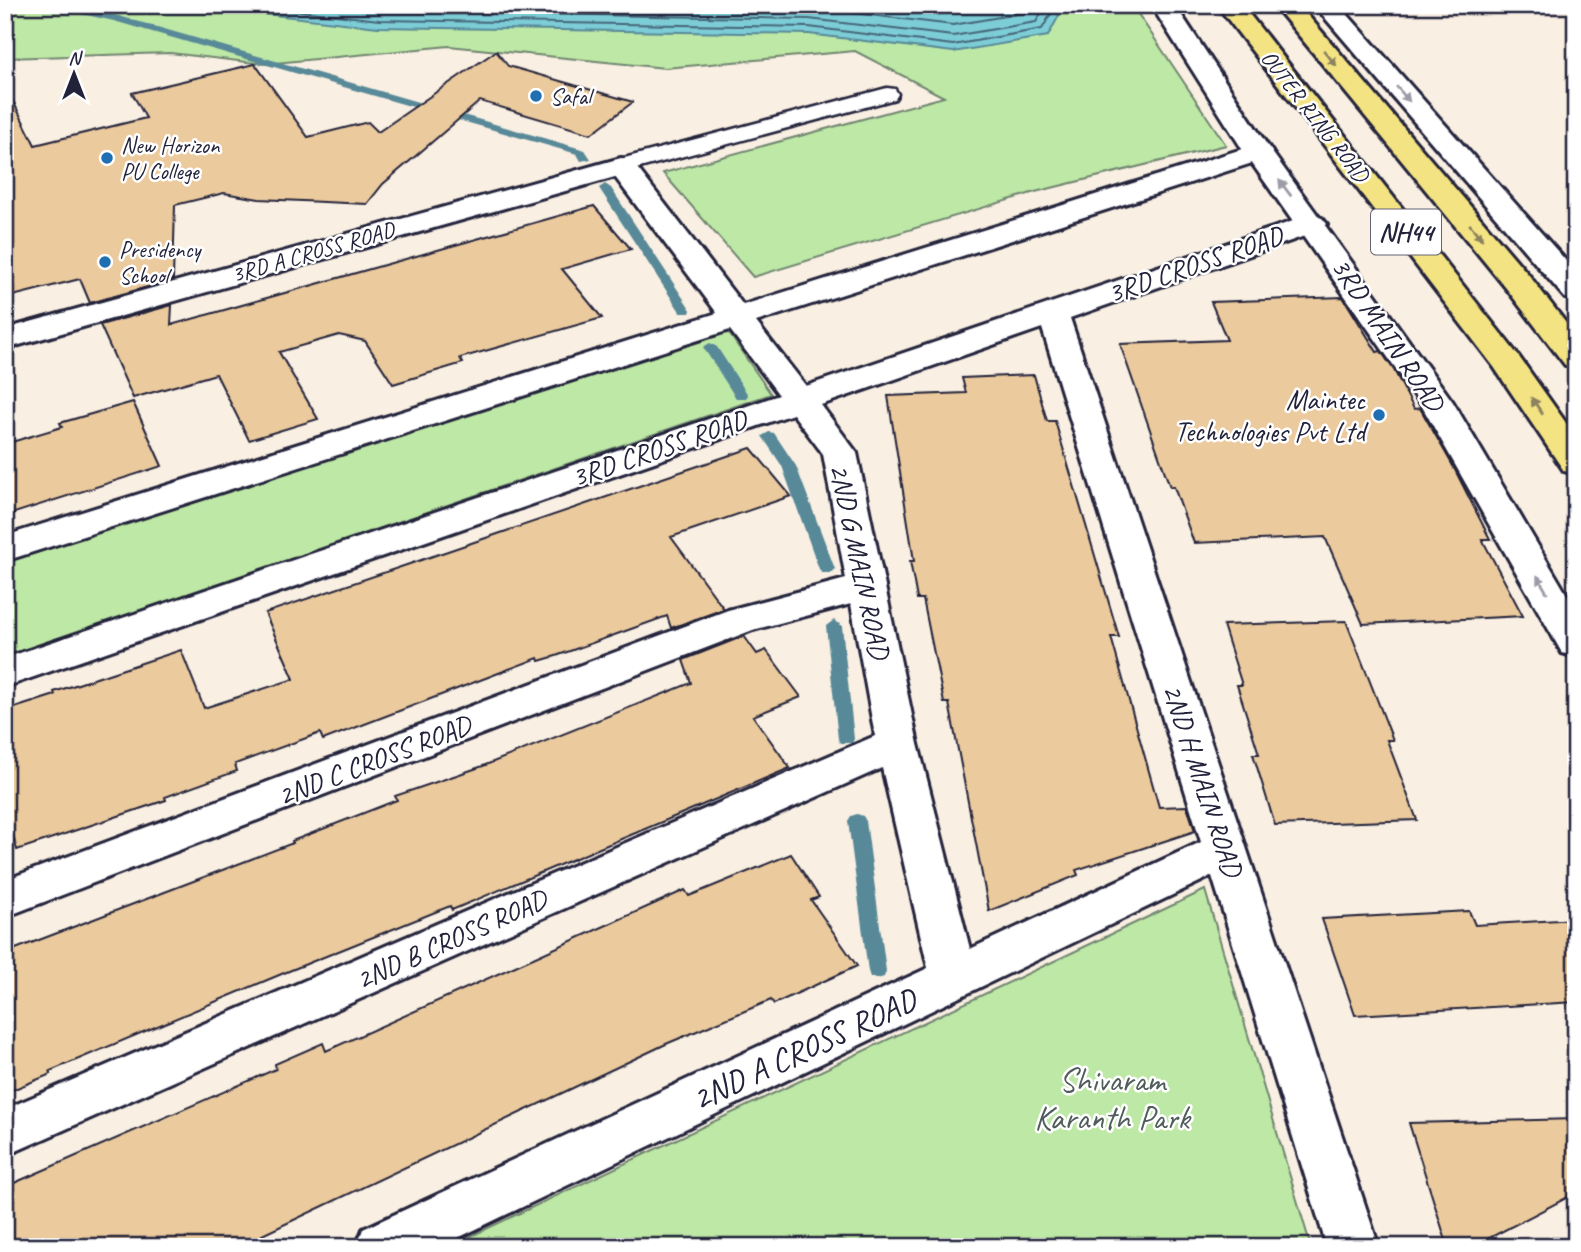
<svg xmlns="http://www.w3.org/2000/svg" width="1581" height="1252" viewBox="0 0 1581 1252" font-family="Caveat,sans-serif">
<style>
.green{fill:#bde8a5;stroke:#708570;stroke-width:2}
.water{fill:#7ccdd6;stroke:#588998;stroke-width:2}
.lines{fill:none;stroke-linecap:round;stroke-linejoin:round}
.shore{stroke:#466679;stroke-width:2}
.stream{fill:#588998;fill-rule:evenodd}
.building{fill:#ebca9d;stroke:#22223b;stroke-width:2}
.lane-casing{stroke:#22223b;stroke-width:5}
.street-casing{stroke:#22223b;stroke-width:6}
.secondary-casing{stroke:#22223b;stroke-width:6}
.highway-casing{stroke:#22223b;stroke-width:6}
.lane{fill:#fff;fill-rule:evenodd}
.street{fill:#fff;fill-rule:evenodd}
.secondary{fill:#fff;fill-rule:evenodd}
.highway{fill:#f4e382;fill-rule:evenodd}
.oneway{fill:#8b825e}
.oneway2{fill:#9c9ca7}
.poi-dot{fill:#1f6fb2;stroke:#fff;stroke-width:2.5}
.labels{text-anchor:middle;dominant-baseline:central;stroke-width:5;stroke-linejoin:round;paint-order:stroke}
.far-poi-label{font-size:23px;fill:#22223b;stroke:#fff;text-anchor:start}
.far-street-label{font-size:23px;fill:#22223b;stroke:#fff}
.shield{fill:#fff;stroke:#646476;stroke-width:2}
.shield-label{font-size:26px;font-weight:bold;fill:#22223b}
.street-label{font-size:28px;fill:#22223b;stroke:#fff}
.poi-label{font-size:28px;fill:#22223b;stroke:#fff;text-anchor:end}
.near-street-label{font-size:33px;fill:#22223b;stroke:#fff}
.near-park-label{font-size:33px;fill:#505d5b;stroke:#fff}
</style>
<rect width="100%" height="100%" fill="#f9efe2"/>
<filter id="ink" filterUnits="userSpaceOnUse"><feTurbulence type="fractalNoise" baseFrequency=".0143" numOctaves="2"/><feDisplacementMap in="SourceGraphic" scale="14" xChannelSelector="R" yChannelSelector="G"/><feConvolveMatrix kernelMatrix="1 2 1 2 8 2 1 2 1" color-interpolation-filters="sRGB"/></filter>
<g filter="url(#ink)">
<path class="green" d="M5 5H1132L1226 145 1035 192 753 277 663 173 944 97 855 51 665 68 449 46 265 64 170 53 5 58Z
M726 329 771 394 5 657V563Z
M1205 890 1311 1247H448Z"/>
<path class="water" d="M188 5H1063L1064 6 1048 36 953 52 809 34 378 27Z"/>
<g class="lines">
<path class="shore" d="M250 5 379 20 809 27 953 45 1042 29 1056 5
M327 5 380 11 809 19 953 36 1036 22 1046 5
M675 5 811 8 953 25 1029 12 1034 5"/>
<path class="stream" d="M40 5H63L119 16 585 150 591 159 581 161 577 154 114 21Z
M605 184 611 188 691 310 690 313H680L679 310 599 188Z
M710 343 717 347 748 395 746 398H736L734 395 703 347Z
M769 432 774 433 796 466 835 569 832 573H822L819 569 782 466 762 436Z
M834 620 842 626 854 739 852 743H840L838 739 826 626Z
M857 814 863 816 866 821 886 971 884 977 877 979 870 977 868 971 848 821 851 816Z"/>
</g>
<path class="building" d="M496 51 508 66 633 102 591 134 480 101 383 184 367 204 259 199 224 193 175 205 173 280 90 303 80 279 5 298V85L35 145 146 118 132 93 255 64 308 137 368 122 378 132Z
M594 206 631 249 562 269 602 318 460 358 463 363 393 384 365 341 339 335 279 352 318 419 249 440 216 374 133 398 100 325 172 305 171 325Z
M1343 297 1377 352 1381 351 1394 370 1414 409 1420 408 1452 464 1490 539H1482L1523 616 1363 624 1325 537 1194 543 1174 487H1170L1120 344 1227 340 1211 302Z
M1034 375 1047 421H1055L1119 637H1111L1159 807 1187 806 1195 831 1076 870 1078 875 989 911 949 703H944L923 599H917L910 561H914L888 396 966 393 962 378Z
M133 402 162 466 5 516V444L62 427 60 423Z
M751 448 791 496 671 537 724 609 671 628 667 616 556 656 539 661 538 658 323 740 320 733 235 764 237 771 165 797 166 800 17 850 5 808V711L55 695 54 692 181 650 204 708 294 679 265 613Z
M1346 621 1393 740H1387L1417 820 1275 825 1253 754H1259L1237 685H1242L1223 625Z
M744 636 757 654 766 650 801 697 753 716 790 768 452 910 450 906 284 973 50 1071 51 1074 5 1093V953L293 843 292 841 397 800 395 796 483 766 691 683 683 660Z
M791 854 819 897 811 900 857 966 774 1004 771 1000 666 1044 262 1235 266 1247H5V1187L276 1069 275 1064 323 1043 326 1051 685 890 689 896Z
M1469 911 1475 925 1576 919V1002L1355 1015 1322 919Z
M1576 1119V1193L1472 1247H1448L1409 1123Z"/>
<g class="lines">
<g class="lane-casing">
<path id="lane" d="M887 88 895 89 898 94 895 99 621 173 610 166 613 161Z"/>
</g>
<g class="street-casing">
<path id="street" d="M1258 144 1268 146 1272 152 1268 158 756 322 806 386 1302 218 1312 215 1322 218 1327 224 1322 230 1070 318 1379 1247H1327L1212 876 439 1247H356L363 1229 928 968 882 768 5 1156V1109L875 736 851 604 753 630 5 917V880L728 610 846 579 823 454 793 414 5 687V658L779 395 730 330 5 561V536L717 313 615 177 5 349V329L621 158 631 160 743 305ZM1042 328 1201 842 970 949 918 744 857 453 821 405Z"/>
</g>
<g class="secondary-casing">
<path id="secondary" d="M1151 5H1175L1269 148 1453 402 1576 610V657L1562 653 1420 403 1244 152Z
M1314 5H1339L1576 272V300L1565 298Z"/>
</g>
<g class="highway-casing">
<path id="highway" d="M1217 5H1242L1517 354 1576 437V474L1564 471 1494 367Z
M1274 5H1299L1528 274 1576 336V368L1565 365 1506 288Z"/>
</g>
<use href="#lane" class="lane"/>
<use href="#street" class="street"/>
<use href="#secondary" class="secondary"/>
<use href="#highway" class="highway"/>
</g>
<defs><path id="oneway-solid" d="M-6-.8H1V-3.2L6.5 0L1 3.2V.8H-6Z" transform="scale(1.75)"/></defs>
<g class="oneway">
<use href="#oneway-solid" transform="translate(1330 58) rotate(50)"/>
<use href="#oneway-solid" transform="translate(1476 232) rotate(50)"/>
<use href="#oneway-solid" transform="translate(1537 406) rotate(-124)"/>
</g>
<g class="oneway2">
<use href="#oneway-solid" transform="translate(1403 94) rotate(49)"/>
<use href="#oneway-solid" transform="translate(1285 188) rotate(-127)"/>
<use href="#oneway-solid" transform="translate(1542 584) rotate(-120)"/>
</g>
</g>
<g class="poi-dot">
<circle cx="536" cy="96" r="7"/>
<circle cx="107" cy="158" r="7"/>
<circle cx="105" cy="262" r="7"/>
<circle cx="1379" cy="415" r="7"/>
</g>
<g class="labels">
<g class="far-poi-label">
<text x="550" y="96">Safal</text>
<text x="121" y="145">New Horizon<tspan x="121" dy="26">PU College</tspan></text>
<text x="119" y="249">Presidency<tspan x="119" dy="26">School</tspan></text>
</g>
<g class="far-street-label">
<text transform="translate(1315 116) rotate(52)">OUTER RING ROAD</text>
<text transform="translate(313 252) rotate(-16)">3RD A CROSS ROAD</text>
</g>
<rect class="shield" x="1371" y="209.5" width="70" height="45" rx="5"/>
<g class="shield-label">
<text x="1406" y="232">NH44</text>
</g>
<g class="street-label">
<text transform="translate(1195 264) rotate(-19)">3RD CROSS ROAD</text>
<text transform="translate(1388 334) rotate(56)">3RD MAIN ROAD</text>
<text transform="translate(659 448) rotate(-19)">3RD CROSS ROAD</text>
<text transform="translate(860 561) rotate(78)">2ND G MAIN ROAD</text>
<text transform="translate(374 760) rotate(-21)">2ND C CROSS ROAD</text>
<text transform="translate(1203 780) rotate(72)">2ND H MAIN ROAD</text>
<text transform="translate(451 939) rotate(-24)">2ND B CROSS ROAD</text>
</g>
<g class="poi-label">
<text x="1365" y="399">Maintec<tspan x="1365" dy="32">Technologies Pvt Ltd</tspan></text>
</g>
<g class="near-street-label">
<text transform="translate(804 1049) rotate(-25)">2ND A CROSS ROAD</text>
</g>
<g class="near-park-label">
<text x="1112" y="1080">Shivaram<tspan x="1112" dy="38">Karanth Park</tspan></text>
</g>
</g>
<rect width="1581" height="1252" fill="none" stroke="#fff" stroke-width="28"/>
<rect x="14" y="14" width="1553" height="1224" fill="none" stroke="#22223b" stroke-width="2.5" filter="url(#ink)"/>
<g transform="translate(74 74)" stroke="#ffffff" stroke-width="5" paint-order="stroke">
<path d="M0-5L12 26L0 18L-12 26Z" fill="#22223b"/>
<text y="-10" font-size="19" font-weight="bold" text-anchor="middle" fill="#22223b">N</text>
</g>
</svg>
